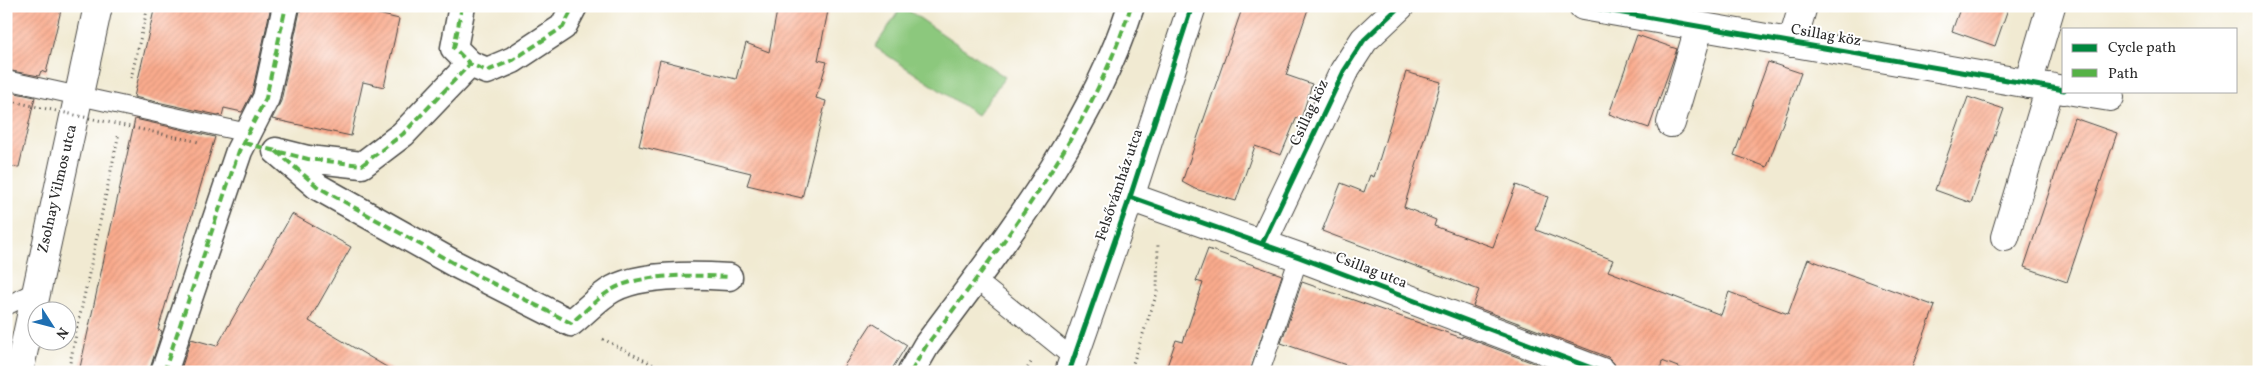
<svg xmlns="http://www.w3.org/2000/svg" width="2265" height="378" viewBox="0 0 2265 378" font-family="Vollkorn,serif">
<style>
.green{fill:#8cc87d;stroke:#5c7a54}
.building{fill:url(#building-hatch)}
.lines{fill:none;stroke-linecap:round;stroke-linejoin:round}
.service-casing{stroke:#494844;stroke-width:20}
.pedestrian-casing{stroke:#494844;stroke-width:29}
.minor-casing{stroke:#494844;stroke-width:30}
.tertiary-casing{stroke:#494844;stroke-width:30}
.primary-casing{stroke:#494844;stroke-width:30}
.path{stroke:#494844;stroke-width:3;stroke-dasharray:1 4;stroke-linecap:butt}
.service{stroke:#fff;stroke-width:18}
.pedestrian{stroke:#fff;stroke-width:26}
.minor{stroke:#fff;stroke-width:28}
.tertiary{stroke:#fff;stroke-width:28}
.primary{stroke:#fff;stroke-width:28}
.path-bridge{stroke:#494844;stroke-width:3;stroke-dasharray:1 4;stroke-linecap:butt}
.quiet{stroke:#56b246;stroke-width:4;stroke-dasharray:8 4;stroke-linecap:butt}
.cycleway-casing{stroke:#fff;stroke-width:8}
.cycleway{stroke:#00873e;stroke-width:5}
.labels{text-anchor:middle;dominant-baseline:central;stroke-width:4;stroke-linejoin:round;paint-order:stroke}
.street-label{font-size:15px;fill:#2b2b2b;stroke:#fff}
</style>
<defs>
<pattern id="building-hatch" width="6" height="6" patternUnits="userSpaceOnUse" patternTransform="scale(1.25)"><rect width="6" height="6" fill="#faab8d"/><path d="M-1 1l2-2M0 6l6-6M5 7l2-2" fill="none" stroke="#d6937a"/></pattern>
</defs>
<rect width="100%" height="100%" fill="#fff"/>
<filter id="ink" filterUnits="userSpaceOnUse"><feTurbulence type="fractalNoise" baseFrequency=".02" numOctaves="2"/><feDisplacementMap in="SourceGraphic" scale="10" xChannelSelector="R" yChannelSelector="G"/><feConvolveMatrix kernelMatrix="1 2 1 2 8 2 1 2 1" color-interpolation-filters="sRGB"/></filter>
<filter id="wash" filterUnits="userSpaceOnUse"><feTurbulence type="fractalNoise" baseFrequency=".0096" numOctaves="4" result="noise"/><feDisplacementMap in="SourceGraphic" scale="20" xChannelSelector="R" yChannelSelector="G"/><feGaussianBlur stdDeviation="1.12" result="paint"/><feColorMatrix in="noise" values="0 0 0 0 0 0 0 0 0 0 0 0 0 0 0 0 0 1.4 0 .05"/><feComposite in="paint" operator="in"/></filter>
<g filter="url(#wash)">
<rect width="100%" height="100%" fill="#f1ead2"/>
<path class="green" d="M902 6 1005 77 977 115 875 47Z"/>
<g id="blocks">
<path class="building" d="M6 6H62L46 73 41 71 39 76 6 70Z
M155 6H271L252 93 242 112 224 108 222 116 134 97Z
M301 6H345L399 19 384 87 363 82 351 136 272 119 281 101Z
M778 6H829L818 60 827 62 816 98 826 101 802 198 747 185 751 173 639 146 660 60 736 79 746 43 769 52Z
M1243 6H1309L1286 75 1312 84 1301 119 1297 117 1281 155 1255 146 1236 201 1195 189 1182 182Z
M1961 6H2009L1995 46 1952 31Z
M1637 35 1677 49 1649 128 1609 114Z
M1768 62 1801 73 1767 167 1734 155Z
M1406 72 1441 82 1404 207 1436 220 1434 226 1493 247 1516 185 1548 197 1536 230 1613 260 1608 271 1721 315 1729 292 1788 314 1808 259 1935 306 1910 372H1691L1662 361 1660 372H1617L1614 363 1608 357 1473 306 1479 290 1322 231 1341 183 1364 192 1370 175 1374 177Z
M6 91 35 97 19 167 6 166Z
M1968 97 2004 109 1971 203 1935 190Z
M2074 118 2117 133 2067 282 2024 267Z
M135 119 215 137 158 330 162 331 149 372H79Z
M292 214 351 247 309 321 395 372H180L191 339 217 346Z
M1208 249 1282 275 1250 372H1165L1176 340 1183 342 1203 283 1196 281Z
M1302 282 1462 338V336L1557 372H1367L1281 343Z
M872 323 907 345 890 372H840Z"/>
</g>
</g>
<g filter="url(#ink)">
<use href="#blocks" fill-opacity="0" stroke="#494844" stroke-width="1"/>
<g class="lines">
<g class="service-casing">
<path id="service" d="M6 80 248 133
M975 279 1073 358
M6 306 36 291
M1260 372 1299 257"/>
</g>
<g class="pedestrian-casing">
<path id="pedestrian" d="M462 6 454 48 470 64 487 71 513 60 563 27 574 6
M276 151 318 187 455 264 571 323C584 313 598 297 613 289 642 273 697 275 729 277
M280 152 308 159 362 165 403 134 470 64
M164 372 239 151 266 98 286 6
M911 372 926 346C1005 240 1090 134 1131 6"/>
</g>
<g class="minor-casing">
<path id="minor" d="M1583 6 2064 90
M1792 43 1803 6
M2028 84 2051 6
M2073 91 2110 97
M1671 123 1699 28
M1130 197 1299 257 1602 372
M2005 237 2050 87
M1262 244 1344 71 1364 40 1400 6"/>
</g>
<g class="tertiary-casing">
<path id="tertiary" d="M1069 372 1130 197 1192 6"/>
</g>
<g class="primary-casing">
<path id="primary" d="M19 372 98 6"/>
</g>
<path class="path" d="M131 78 148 6
M603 339 667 372
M68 372 119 133
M1025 372 1032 361
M1130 372 1157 293 1158 242"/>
<use href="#service" class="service"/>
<use href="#pedestrian" class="pedestrian"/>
<use href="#minor" class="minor"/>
<use href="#tertiary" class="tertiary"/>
<use href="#primary" class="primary"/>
<path class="path-bridge" d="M6 100 199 142"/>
<path class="quiet" d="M462 6 454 48 470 64 487 71 513 60 563 27 574 6
M244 143 308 159 362 165 403 134 470 64
M276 151 318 187 455 264 571 323C584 313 598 297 613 289 642 273 697 275 729 277
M164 372 239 151 266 98 286 6
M911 372 926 346C1005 240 1090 134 1131 6"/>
<g class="cycleway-casing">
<path id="cycleway" d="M1583 6 2064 90
M1130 197 1299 257 1602 372
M1262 244 1344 71 1364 40 1400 6
M1069 372 1130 197 1192 6"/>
</g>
<use href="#cycleway" class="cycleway"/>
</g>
</g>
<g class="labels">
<g class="street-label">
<text transform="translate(1826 36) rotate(10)">Csillag köz</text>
<text transform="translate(1310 113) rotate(-65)">Csillag köz</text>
<text transform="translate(1120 185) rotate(-71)">Felsővámház utca</text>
<text transform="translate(58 189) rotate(-77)">Zsolnay Vilmos utca</text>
<text transform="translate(1371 271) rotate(21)">Csillag utca</text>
</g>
</g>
<rect width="2265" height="378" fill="none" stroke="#fff" stroke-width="25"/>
<rect x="2062" y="28" width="175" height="65" fill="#ffffff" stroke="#aaaaaa"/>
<rect x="2072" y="44" width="25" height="8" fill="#00873e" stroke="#aaaaaa"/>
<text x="2108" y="52" font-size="15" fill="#2b2b2b">Cycle path</text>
<rect x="2072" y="69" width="25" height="8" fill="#56b246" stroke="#aaaaaa"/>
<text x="2108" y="78" font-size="15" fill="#2b2b2b">Path</text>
<g transform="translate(52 326) rotate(126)"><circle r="24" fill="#ffffff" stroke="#aaaaaa"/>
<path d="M0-4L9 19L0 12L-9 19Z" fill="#1f6fb2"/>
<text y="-8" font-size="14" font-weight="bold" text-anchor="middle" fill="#2b2b2b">N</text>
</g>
</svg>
